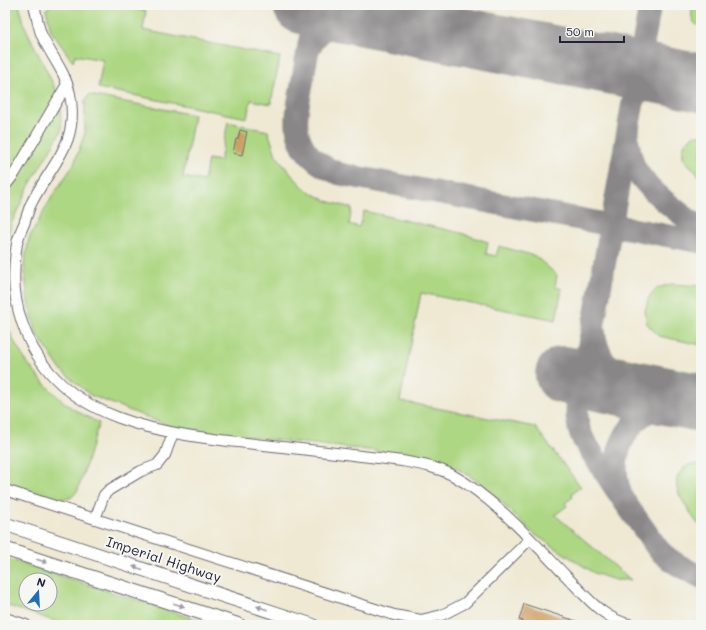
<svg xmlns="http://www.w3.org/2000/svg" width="706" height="630" viewBox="0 0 706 630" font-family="Mali,sans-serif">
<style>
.green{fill:#add783;stroke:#687c5f;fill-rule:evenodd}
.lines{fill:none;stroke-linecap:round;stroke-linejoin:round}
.taxiway{stroke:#888687;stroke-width:23}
.runway{stroke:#888687;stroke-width:58}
.building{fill:#ce9f63}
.minor-casing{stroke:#6a6870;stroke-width:12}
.major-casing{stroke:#6a6870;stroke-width:15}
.minor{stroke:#fff;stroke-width:10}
.major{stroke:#fff;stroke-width:13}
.oneway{fill:#9c9ca7}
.labels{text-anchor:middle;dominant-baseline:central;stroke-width:4;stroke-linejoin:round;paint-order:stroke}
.street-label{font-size:14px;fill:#22223b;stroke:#f6f6f2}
</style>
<rect width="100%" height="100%" fill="#f6f6f2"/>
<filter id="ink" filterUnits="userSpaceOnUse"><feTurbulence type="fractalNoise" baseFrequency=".025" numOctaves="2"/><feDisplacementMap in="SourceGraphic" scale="8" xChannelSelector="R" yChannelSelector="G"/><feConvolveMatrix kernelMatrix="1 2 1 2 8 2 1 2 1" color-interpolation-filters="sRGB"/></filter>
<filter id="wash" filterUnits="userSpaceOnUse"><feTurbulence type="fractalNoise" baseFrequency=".012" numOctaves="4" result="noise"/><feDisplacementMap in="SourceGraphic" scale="16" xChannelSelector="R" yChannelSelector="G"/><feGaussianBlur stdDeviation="0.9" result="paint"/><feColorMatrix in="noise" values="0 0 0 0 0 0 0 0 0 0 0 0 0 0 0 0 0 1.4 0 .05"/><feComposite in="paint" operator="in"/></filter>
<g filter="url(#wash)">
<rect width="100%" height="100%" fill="#efe9d3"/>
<path class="green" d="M5 5H19L26 29 59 96 62 130 30 184 12 222 5 245Z
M52 5H108L146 11 143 30 280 57 271 104 251 100 247 118 98 88 103 60 75 55 73 62 51 31 46 9Z
M693 5H701V27C691 24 690 14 693 5Z
M89 95 194 115 183 177 204 181 208 159 220 161 228 122 268 131 276 155 290 173 305 189 327 201 352 208 349 224 359 227 364 211 461 233 488 242 486 254 496 256 499 246 535 256 557 275 555 287 562 289 556 320 421 293 400 401 535 427 581 487 572 493 573 497 565 503 567 506 555 515 631 580H615L594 573 534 534 485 486 460 470 442 463 414 455 249 437 172 427 90 395 60 369 37 334 28 303 24 265 29 238 52 197 74 164 85 133V101Z
M695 135H701V178L683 158C682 146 685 140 695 135Z
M672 284 701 286V345L659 336 647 324 645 311 649 297 657 288Z
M5 316C12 350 45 389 72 408 81 414 90 418 99 423L78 490C76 492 74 495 72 497 60 504 19 487 5 482Z
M690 464H701V527C696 523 692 515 688 509 677 493 668 477 690 464Z
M5 558 213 625H67L5 605ZM26 580H50V604H26Z"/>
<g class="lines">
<path class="taxiway" d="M317 5C312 29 307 53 303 78 301 93 295 111 297 127 299 151 319 166 340 174L701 242
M309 48C321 26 338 18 363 17
M628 142C630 151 631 160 635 168 646 189 681 215 701 228
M594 320 577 402V416L579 429 584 441 624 501 658 549C670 562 685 569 701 577
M594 323 650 5
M594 329C596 353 610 379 634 387 650 393 669 394 685 398
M620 492C606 451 632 407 677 402 685 402 693 403 701 405"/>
<path class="runway" d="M302 5 701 83
M564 375 701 403"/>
</g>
<g id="blocks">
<path class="building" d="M240 130 247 132 242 155 233 153 236 139H238Z
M524 604 585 624V625H522L523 621 519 620Z"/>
</g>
</g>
<g filter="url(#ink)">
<use href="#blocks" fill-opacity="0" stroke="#6a6870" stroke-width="1"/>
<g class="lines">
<g class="minor-casing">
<path id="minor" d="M34 5C37 16 38 29 43 38 52 57 66 73 70 94 80 146 50 164 30 206 28 212 26 218 24 224 21 230 19 236 17 243 12 276 13 302 26 333 63 427 177 435 264 445 310 450 356 455 402 461 419 464 438 467 454 476 495 499 533 542 565 575 586 596 602 619 632 625
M5 186 15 173 67 84
M5 490 394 615 421 620 442 615 465 603 530 539
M95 519 104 495 109 490 141 471 157 465 165 455 173 433
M5 618 26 625"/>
</g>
<g class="major-casing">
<path id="major" d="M5 524 312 625
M5 549 239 625"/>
</g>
<use href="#minor" class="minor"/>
<use href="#major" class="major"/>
</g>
<defs><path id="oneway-solid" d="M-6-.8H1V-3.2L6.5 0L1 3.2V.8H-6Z"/></defs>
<g class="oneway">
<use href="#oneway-solid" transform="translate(42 561) rotate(18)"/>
<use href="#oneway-solid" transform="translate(138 568) rotate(-162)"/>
<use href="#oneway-solid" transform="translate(179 605) rotate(18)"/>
<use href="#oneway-solid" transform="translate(262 608) rotate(-162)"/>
</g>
</g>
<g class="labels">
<g class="street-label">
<text transform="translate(164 559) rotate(18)">Imperial Highway</text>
</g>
</g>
<rect width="706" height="630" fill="none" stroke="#f6f6f2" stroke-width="20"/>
<g transform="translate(38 592) rotate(18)"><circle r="19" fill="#f6f6f2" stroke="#a1a1a9"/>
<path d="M0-3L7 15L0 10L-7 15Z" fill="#1f6fb2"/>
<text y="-6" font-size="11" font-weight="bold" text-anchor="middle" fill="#22223b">N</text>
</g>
<path d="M560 36v6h64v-6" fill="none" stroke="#22223b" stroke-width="2"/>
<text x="566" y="36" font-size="12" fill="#22223b" stroke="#f6f6f2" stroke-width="3" paint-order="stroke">50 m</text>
</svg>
